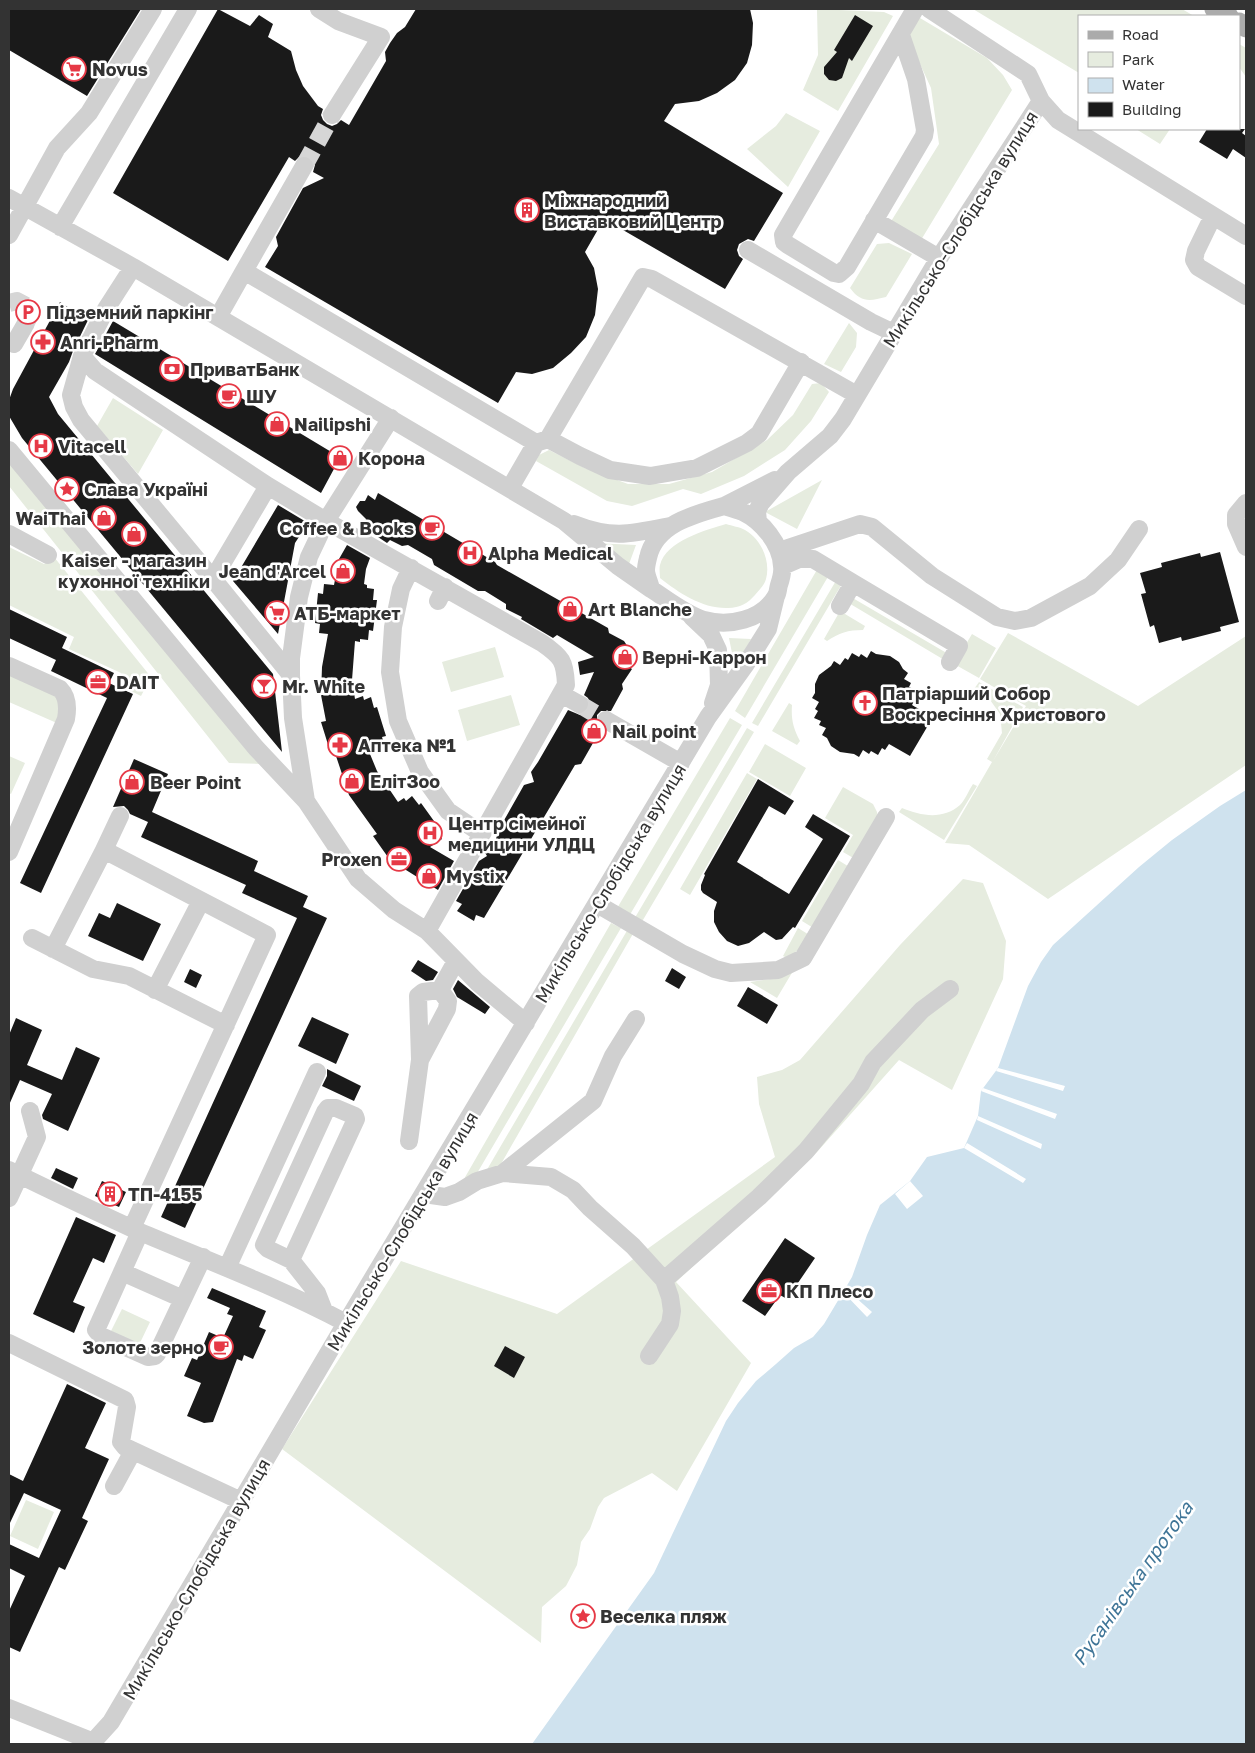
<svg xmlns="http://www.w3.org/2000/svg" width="1255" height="1753" viewBox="0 0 1255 1753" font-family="'Golos Text',sans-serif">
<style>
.green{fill:#e6ecdf}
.water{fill:#cfe2ee}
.pier{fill:#fff}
.building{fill:#1a1a1a}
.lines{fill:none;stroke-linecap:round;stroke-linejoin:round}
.minor-tunnel{stroke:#d6d6d6;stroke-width:18;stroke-dasharray:18 9;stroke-linecap:butt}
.minor{stroke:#d0d0d0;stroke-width:18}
.major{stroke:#ababab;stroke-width:21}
.labels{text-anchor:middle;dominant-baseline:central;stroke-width:5;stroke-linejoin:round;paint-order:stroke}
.poi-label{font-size:18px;font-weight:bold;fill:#333;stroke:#fff;text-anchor:start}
.street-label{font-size:18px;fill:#333;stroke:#fff}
.water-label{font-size:19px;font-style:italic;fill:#3f7597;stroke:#fff}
</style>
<rect width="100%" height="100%" fill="#fff"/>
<path class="green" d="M817 9 884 12 893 16 838 111 803 90 818 55Z
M973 9H1182L1194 16H1079V73Z
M920 18 987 58 1003 75 1012 90 921 240 890 223 939 144 931 88 905 31Z
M1239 44 1246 48V77L1239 67Z
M786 113 820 131 788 187 747 149 776 126Z
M1136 129H1170L1160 144Z
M889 243 912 254 886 297C870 301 861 303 850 288L877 244Z
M849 323 857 333 856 347 841 372 824 364Z
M821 383 829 392 811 421 785 450 744 476 701 494 683 489 632 506 607 501 536 461 539 455 549 450 585 468 628 484H669L712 472 767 440 793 415 812 384Z
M113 398 163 430 138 474 97 426Z
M9 454 264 764 229 763 9 486Z
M822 480 797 529 765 512Z
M726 524C732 526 740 527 745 530 761 539 771 561 766 579 764 586 759 590 755 595 748 603 740 608 728 608 703 609 679 593 660 578 660 574 659 569 660 565 666 541 706 530 726 524Z
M594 543 636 545 629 564Z
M9 547 44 564 54 557 151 677 141 696 117 684 121 673 69 649 74 637 9 605Z
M818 568 829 575 745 718 735 711Z
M837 579 843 582 758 726 752 723Z
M851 597 950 655 946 661 847 602Z
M840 611 865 626 863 630C848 630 839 633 827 641L824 639Z
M1008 633 1138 706 1246 636V765L1048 899 969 845 945 843 992 762 987 759 1002 733 1000 714 988 697 974 689 979 682 1023 707 993 761 1026 706 980 679Z
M972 634 996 648 979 678 954 664Z
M729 638 751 639 735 668Z
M495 647 504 677 451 692 442 662Z
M9 672 57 694 63 715 59 724 9 702Z
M511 695 520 725 467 741 458 710Z
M789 703 792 705C791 719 793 728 800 741L797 745 772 731Z
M730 718 742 725 628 918 616 910Z
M747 728 754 732 640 925 633 921Z
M765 744 806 768 790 796 749 772Z
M9 756 25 763 11 794 9 793Z
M747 773 757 779 690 895 680 889Z
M973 784 977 786 944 840 899 812 902 808C921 816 943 820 960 805 965 800 969 790 973 784Z
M843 787 873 804 877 812 878 820 855 859 843 852 853 835 825 818Z
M838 860 851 868 815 929 802 921Z
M963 879 983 883 1006 941 1003 979 952 1090 899 1060 817 1152 676 1282 751 1363 677 1491 652 1473 604 1498 598 1507 590 1529 581 1542 577 1565 566 1586 542 1607 541 1643 282 1449 401 1261 557 1314 775 1157 759 1104 757 1077 782 1070 800 1060 900 945Z
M611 923 621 928 476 1175 464 1179Z
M798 928 811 936 804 946 787 958 783 956Z
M628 929 634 932 497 1171 485 1173Z
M793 971 777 998 750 982 777 978Z
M122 1309 150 1322 139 1345 111 1331Z
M26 1500 54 1512 38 1549 10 1536Z"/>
<path class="water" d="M1246 790V1744H532L654 1573 707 1461 726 1421 738 1403 756 1381 776 1364 794 1348 813 1337 824 1324 852 1277 867 1235 880 1205 910 1181 927 1157 964 1148 978 1116 981 1091 998 1068 1028 986 1041 962 1053 945 1139 867 1172 840 1220 806Z"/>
<path class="pier" d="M998 1068 1065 1086 1063 1091 996 1071Z
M983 1088 1057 1114 1055 1119 981 1091Z
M978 1116 1042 1144 1041 1149 977 1120Z
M967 1143 1026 1179 1023 1183 964 1148Z
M910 1181 923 1196 907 1209 895 1194Z
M846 1289 872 1312 867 1317 843 1292Z"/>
<path class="building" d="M9 9H141L87 96 9 50Z
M218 9 250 26 259 15 273 24 268 37 291 51 296 70 303 86 318 106 323 109 321 115 323 120 327 124 332 126 337 124 341 120 349 125 386 61 385 52 390 43 397 33 405 27 416 9H750L753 23 752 45 747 63 735 80 717 93 699 101 675 104 664 121 783 193 754 241 748 239 739 244 737 250 739 256 743 259 725 289 604 219 585 252 594 268 598 289 595 315 586 337 571 353 553 368 532 374 516 372 498 403 265 267 278 246 276 237 303 188 324 178 313 172 315 165 313 160 309 157H299L295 161 289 157 228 261 113 193Z
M855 15 873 26 852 61 849 58 842 78 836 81 829 80 824 74V67L837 52 834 50Z
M1207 129H1245L1242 133 1246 136V158L1233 149 1227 159 1199 142Z
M60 302 88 320 73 351 69 362 49 397 58 414 273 674 282 752 22 438 9 416V400L13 389Z
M113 321 333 453 342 452 344 456V464L340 467H335L321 493 95 354Z
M378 493 495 562 497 565 608 628 609 633 624 641 632 653V660L628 666 632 669 622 684 623 689 611 711H601L597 715V725L601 729 581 764 575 765 484 918 476 915 474 921 457 911 462 904 456 901 479 861 487 856 484 851 490 842 496 839 498 831 524 785 534 782 531 772 538 762 568 710 580 715 588 710 590 703 588 698 584 695 594 672 580 675 578 662 594 657 557 635 553 638 521 619 522 617 506 609V604L485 591H478L434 565 432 559 408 545 402 546 390 540 387 543 372 533 373 530 364 526 366 519 358 511 356 507 360 501H365L368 495 375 500Z
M278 505 308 523 295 543 278 634 233 581Z
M347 545 370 558 366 569 364 584 367 585V588L374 589 373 600H377L373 631 369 630 368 640 360 639V642L355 641 352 680 355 699 363 696 364 700 371 697 374 708 377 707 386 736 382 737 385 747 370 754 377 771 398 802 404 798 406 801 412 796 419 805 421 803 439 828 436 830 442 839 430 847 454 861 438 890 390 860 373 836 377 834 349 795 334 750 330 751 321 722 326 721 321 695 322 667 328 634 319 633 320 624 315 623 318 593 323 594 324 584 334 585 339 559Z
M1220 552 1239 622 1220 627 1221 631 1182 641 1181 637 1159 643 1154 625 1150 627 1141 594 1146 593 1140 573 1162 567 1161 563 1200 553 1201 557Z
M9 609 67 637 62 648 114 673 109 683 133 694 41 893 20 883 107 698 51 671 56 660 9 638Z
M871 651 876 654 890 656 899 662 903 669 908 673 904 679 911 683 909 687 916 690 912 697 915 699 912 705 933 717 910 756 889 744 885 750 882 748 878 755 871 751 869 754 863 750 859 757 854 754 840 752 831 746 827 738 822 735 826 728 819 725 821 721 814 718 818 711 815 709 819 702 812 698 815 693V684L819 675 831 666 834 661 840 665 845 658 848 660 852 653 859 657 861 654 867 658Z
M134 759 168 774 152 812 258 861 254 871 308 896 303 907 327 918 185 1228 161 1217 297 918 242 893 246 885 141 837 148 822 130 814 128 810 124 806 113 807Z
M758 779 794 801 785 815 769 806 737 862 789 894 823 839 805 827 813 814 850 836 795 928 793 927 782 939 776 940 764 932 749 943 738 946 727 941 719 932 714 922V911L717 902 703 893 701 890V885L705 875 704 874Z
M117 903 161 924 143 961 88 936 99 913 110 918Z
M418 960 438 972 433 980 426 981 411 971Z
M672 968 686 977 679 989 665 981Z
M190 969 202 975 196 988 184 982Z
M458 980 490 1007 485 1014 457 997 453 989Z
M748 987 778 1005 767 1024 737 1006Z
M312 1017 349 1034 336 1064 298 1046Z
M16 1018 42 1030 27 1065 62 1080 76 1047 100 1058 68 1131 43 1119 42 1115 52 1094 20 1080 9 1105V1035Z
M327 1069 361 1086 354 1101 322 1086 327 1076Z
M56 1168 78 1178 73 1189 51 1178Z
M102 1181 126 1192 119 1207 95 1196Z
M76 1217 116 1235 104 1263 93 1258 73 1302 85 1307 74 1333 33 1314Z
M785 1238 815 1258 787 1299 780 1295 765 1316 742 1301Z
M212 1288 266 1311 259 1327 266 1330 253 1359 244 1355 242 1361 237 1359 213 1422 204 1423 187 1416 201 1383 184 1376 192 1358 197 1360 209 1332 223 1338 233 1316 227 1314 230 1308 207 1298Z
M505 1346 525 1357 514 1378 494 1366Z
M67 1384 106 1403 85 1448 109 1459 82 1518 88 1521 65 1570 59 1567 20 1652 9 1647V1611L25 1576 9 1568V1544L39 1558 61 1510 24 1493 9 1525V1474L23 1481Z"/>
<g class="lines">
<path class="minor-tunnel" d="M304 166 332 115
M9 303 17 301 26 306 29 316 25 325
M579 704 606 720"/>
<path class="minor" d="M319 9 338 21 381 37 332 115
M901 35 916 79 925 130 924 136 847 267 839 274 834 273 788 245 784 242 783 235 915 9
M1041 101 1058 120 1246 236
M9 198 133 267 564 521 618 566 651 589
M1213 216 1196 251 1194 260 1198 267 1246 296
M874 220 939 258
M60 227 188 9
M9 235 57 148 89 113 153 9
M748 250 871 322 894 333
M133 267 106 309 82 356 71 395 74 407 81 420 213 579
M244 271 304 166
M218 317 244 271 536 443
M14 344 25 325
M82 356 95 371 268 486 326 521 542 643C562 657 565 661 566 685L427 931
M548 439 580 456 610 470 650 476 697 468 747 443 759 434 801 362
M9 450 256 748 306 801 358 879 394 910 427 931 477 982 526 1023
M268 486 213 579 291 675
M510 488 536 443 548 439 643 277 652 279 857 395
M1246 503 1236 515V524L1246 547
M724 506C730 508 737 510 743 512 762 521 781 544 782 566 783 572 781 579 779 585 778 588 778 593 776 596 762 620 729 627 704 620 685 614 668 600 651 589 650 583 646 576 646 570 646 566 647 562 648 558 655 524 695 514 724 506Z
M724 506 775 480
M758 522 757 511 761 503 788 472 830 436 843 419 939 258 1041 101 1028 74 929 9
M574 524C612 539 631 534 670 526
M9 534 48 555
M779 551 860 524 872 527 932 576 997 617 1015 621 1031 618 1090 586 1118 560 1139 529
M783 566 799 559H813L853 583
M411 568 401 589 393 627 390 672 398 721 420 772 448 811 482 834
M438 601 445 587
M840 606 853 583 959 646 950 662
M692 617 711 635 718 650 719 685 713 703
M9 666 60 689C68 697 68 708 66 719L9 852
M561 694 579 704
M606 720 681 763
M306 801 293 718 291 675V658L299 597 309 557 326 521 391 418
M120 816 104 850 267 935 132 1228
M597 904 683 954 715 969 731 973 778 970 803 958 886 817
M32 938 93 969 129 976 226 1025
M53 949 104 850
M155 990 201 901
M420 1059 418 996 423 992 440 990
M409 1141 420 1060 447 1009 448 1001 440 990 456 961
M9 1170C52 1191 96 1212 140 1232 209 1261 280 1288 346 1323
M503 1173 593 1101 613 1056 636 1019
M424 1194 445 1197 459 1192 477 1181 503 1173 551 1177 573 1190 590 1208 633 1246 664 1280 670 1297 672 1311 670 1324 649 1356
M9 1198 37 1137 30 1111
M140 1232 96 1330 101 1336 148 1357 155 1356 157 1354 203 1257
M291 1260 356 1119 355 1116 336 1108H328L325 1112 264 1245 268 1249 291 1260 317 1293 324 1311
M227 1268 317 1072
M122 1272 183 1299
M664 1280 759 1197 806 1151 861 1084 873 1062 922 1010 950 989
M9 1343 125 1400 127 1407 121 1442 125 1447 241 1501
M114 1486 133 1451
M9 1708 94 1742
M91 1744 111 1722 346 1323 708 717 746 664 768 629 776 596"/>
<path class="major" d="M1215 9 1228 16
M1239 23 1246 27"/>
</g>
<defs>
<g id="supermarket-ring" transform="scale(1.25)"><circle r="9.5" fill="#fff" stroke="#e63946" stroke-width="1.5"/><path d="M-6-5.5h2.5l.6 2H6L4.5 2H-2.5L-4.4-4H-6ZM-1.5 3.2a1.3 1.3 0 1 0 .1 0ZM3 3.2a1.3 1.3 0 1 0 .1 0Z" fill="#e63946"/></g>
<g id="building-ring" transform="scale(1.25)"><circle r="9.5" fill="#fff" stroke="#e63946" stroke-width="1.5"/><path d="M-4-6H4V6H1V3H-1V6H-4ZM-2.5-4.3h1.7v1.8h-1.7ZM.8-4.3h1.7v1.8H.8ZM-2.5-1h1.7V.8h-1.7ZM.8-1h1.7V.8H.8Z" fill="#e63946"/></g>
<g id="parking-ring" transform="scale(1.25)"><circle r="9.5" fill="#fff" stroke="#e63946" stroke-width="1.5"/><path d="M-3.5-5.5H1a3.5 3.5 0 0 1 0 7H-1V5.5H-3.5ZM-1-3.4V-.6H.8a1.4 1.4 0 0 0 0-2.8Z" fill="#e63946"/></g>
<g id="pharmacy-ring" transform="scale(1.25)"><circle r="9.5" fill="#fff" stroke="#e63946" stroke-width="1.5"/><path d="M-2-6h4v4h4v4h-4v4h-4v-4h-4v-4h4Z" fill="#e63946"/></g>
<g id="bank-ring" transform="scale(1.25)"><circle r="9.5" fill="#fff" stroke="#e63946" stroke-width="1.5"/><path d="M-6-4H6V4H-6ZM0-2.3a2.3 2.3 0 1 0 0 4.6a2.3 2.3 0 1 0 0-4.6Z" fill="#e63946"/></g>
<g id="cafe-ring" transform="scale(1.25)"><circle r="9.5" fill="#fff" stroke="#e63946" stroke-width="1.5"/><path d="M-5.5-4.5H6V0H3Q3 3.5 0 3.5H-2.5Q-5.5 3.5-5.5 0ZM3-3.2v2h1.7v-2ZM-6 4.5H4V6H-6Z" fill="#e63946"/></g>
<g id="shop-ring" transform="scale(1.25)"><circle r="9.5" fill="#fff" stroke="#e63946" stroke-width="1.5"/><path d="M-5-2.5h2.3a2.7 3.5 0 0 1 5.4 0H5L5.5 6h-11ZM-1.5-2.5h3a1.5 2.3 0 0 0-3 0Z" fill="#e63946"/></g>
<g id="hospital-ring" transform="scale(1.25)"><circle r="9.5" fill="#fff" stroke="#e63946" stroke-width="1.5"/><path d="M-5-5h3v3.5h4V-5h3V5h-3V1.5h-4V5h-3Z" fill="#e63946"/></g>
<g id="sight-ring" transform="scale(1.25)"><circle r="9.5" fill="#fff" stroke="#e63946" stroke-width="1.5"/><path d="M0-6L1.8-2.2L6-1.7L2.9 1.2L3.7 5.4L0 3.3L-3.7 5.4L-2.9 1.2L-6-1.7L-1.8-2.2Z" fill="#e63946"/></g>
<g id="office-ring" transform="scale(1.25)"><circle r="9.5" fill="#fff" stroke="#e63946" stroke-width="1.5"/><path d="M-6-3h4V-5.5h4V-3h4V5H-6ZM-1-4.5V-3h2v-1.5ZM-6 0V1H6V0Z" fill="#e63946"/></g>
<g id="bar-ring" transform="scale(1.25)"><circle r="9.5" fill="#fff" stroke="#e63946" stroke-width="1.5"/><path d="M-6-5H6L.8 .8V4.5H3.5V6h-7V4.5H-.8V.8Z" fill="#e63946"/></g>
<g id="church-ring" transform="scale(1.25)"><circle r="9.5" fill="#fff" stroke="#e63946" stroke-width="1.5"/><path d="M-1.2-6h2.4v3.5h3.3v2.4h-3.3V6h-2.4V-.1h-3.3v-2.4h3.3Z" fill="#e63946"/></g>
</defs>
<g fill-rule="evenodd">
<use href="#supermarket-ring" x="74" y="69"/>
<use href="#building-ring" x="527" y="210"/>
<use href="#parking-ring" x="28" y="312"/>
<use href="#pharmacy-ring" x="43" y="342"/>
<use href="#bank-ring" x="172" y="369"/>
<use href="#cafe-ring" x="229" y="396"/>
<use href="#shop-ring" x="277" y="424"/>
<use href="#hospital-ring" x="41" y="446"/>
<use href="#shop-ring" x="340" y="458"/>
<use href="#sight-ring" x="67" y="489"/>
<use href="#shop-ring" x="104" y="518"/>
<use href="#cafe-ring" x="432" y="528"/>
<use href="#shop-ring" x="134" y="534"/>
<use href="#hospital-ring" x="470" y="553"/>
<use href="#shop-ring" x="343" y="571"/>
<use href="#shop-ring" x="570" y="609"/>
<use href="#supermarket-ring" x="277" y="613"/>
<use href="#shop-ring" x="625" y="657"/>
<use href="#office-ring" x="98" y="682"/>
<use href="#bar-ring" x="264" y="686"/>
<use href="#church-ring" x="865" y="703"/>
<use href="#shop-ring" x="594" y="731"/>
<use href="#pharmacy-ring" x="340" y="745"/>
<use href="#shop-ring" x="352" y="781"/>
<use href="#shop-ring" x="132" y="782"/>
<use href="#hospital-ring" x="430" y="833"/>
<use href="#office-ring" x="399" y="859"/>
<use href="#shop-ring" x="429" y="876"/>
<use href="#building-ring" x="110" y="1194"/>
<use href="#office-ring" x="769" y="1291"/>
<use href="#cafe-ring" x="221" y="1347"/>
<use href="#sight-ring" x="583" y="1616"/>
</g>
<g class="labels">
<g class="poi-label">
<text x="92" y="69">Novus</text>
<text x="544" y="200">Міжнародний<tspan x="544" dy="21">Виставковий Центр</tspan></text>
<text x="46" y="312">Підземний паркінг</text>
<text x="60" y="342">Anri-Pharm</text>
<text x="190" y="369">ПриватБанк</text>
<text x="246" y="396">ШУ</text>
<text x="294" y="424">Nailipshi</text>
<text x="58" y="446">Vitacell</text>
<text x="358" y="458">Корона</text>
<text x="84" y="489">Слава Україні</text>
<text x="86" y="518" text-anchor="end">WaiThai</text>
<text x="414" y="528" text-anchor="end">Coffee &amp; Books</text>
<text x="488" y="553">Alpha Medical</text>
<text x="134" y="560" text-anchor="middle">Kaiser - магазин<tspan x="134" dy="21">кухонної техніки</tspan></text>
<text x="326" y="571" text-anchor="end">Jean d'Arcel</text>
<text x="588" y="609">Art Blanche</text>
<text x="294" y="613">АТБ-маркет</text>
<text x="642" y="657">Верні-Каррон</text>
<text x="116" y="682">DAIT</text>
<text x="282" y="686">Mr. White</text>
<text x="882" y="693">Патріарший Собор<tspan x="882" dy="21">Воскресіння Христового</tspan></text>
<text x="612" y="731">Nail point</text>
<text x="358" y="745">Аптека №1</text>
<text x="370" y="781">ЕлітЗоо</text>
<text x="150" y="782">Beer Point</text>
<text x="448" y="823">Центр сімейної<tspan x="448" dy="21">медицини УЛДЦ</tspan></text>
<text x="382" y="859" text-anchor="end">Proxen</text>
<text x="446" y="876">Mystix</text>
<text x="128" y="1194">ТП-4155</text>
<text x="786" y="1291">КП Плесо</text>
<text x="204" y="1347" text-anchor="end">Золоте зерно</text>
<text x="600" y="1616">Веселка пляж</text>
</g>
<g class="street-label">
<text transform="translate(960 229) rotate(-58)">Микільсько-Слобідська вулиця</text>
<text transform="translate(610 883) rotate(-59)">Микільсько-Слобідська вулиця</text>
<text transform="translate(402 1231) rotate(-59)">Микільсько-Слобідська вулиця</text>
<text transform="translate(196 1579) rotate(-60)">Микільсько-Слобідська вулиця</text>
</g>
<g class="water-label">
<text transform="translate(1132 1583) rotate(-55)">Русанівська протока</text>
</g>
</g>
<rect width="1255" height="1753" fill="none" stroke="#333333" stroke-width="20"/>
<rect x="1078" y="15" width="162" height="115" fill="#ffffff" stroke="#adadad"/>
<rect x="1088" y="31" width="25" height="8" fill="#ababab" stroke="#adadad"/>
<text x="1122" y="40" font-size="15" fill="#333333">Road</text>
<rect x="1088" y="52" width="25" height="15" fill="#e6ecdf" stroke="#adadad"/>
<text x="1122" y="65" font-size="15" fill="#333333">Park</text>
<rect x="1088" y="78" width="25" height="15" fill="#cfe2ee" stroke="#adadad"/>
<text x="1122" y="90" font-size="15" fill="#333333">Water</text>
<rect x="1088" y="102" width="25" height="15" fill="#1a1a1a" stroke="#adadad"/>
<text x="1122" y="115" font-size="15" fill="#333333">Building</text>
</svg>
